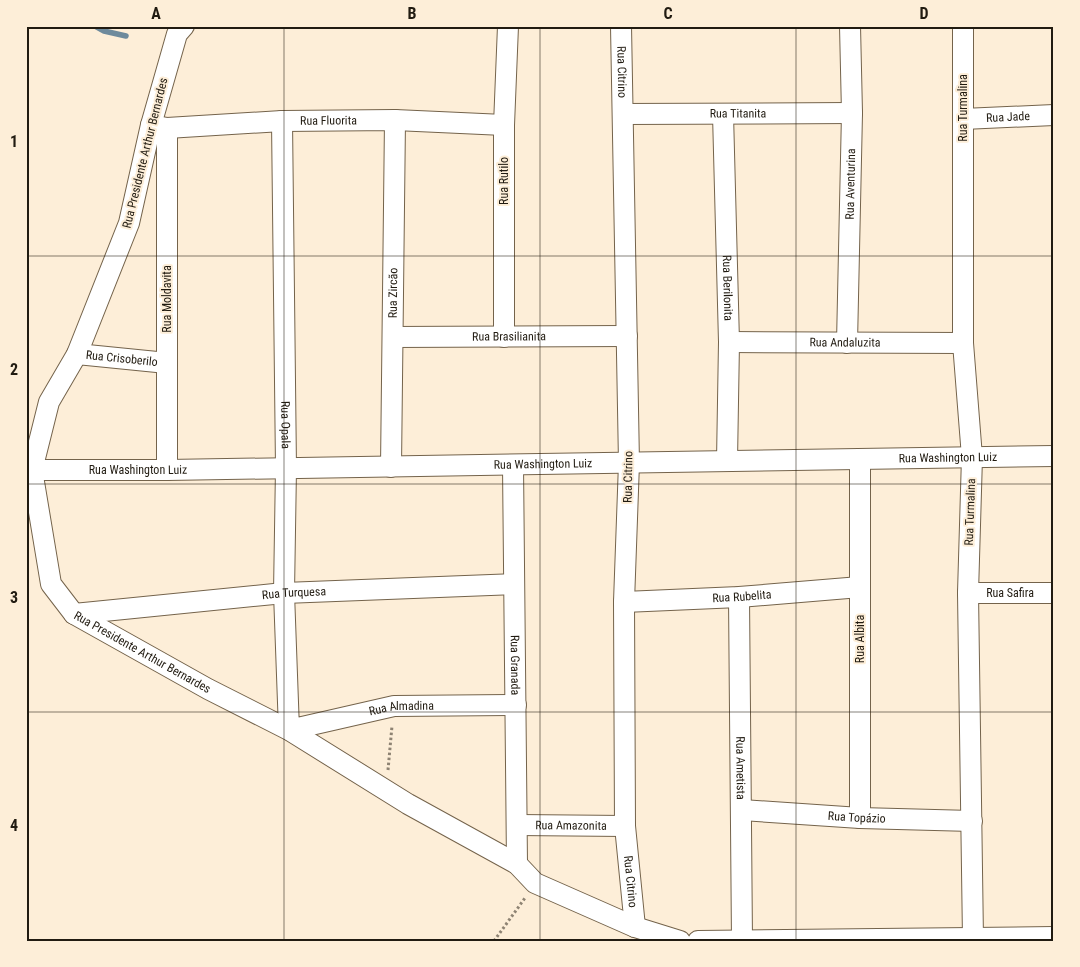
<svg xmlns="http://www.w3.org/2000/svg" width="1080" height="967" viewBox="0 0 1080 967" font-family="'Roboto Condensed',sans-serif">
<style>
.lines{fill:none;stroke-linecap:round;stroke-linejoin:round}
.stream{stroke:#6e8a9c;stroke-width:5.5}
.street-casing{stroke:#74634b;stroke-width:22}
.path{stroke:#8e8373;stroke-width:3;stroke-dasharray:2.5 2.5;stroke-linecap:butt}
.street{stroke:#fff;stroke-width:20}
.grid{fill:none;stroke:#211b11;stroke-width:1;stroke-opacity:0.55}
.labels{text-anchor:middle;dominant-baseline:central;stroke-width:4;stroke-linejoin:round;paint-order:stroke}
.street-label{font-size:12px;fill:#211b11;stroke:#fdeed8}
.neatline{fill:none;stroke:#211b11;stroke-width:2}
.grid-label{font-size:16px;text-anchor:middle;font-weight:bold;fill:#211b11}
</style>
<rect width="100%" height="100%" fill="#fdeed8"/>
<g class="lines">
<path class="stream" d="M95 26 104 31 126 36"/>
<g class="street-casing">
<g id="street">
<path id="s1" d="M184 26 177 34 151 125 129 223 77 354 49 402 32 470 51 584 74 614 208 689 289 730 408 804 517 864 535 883 635 927 680 941"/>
<path id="s2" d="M621 26 629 463 624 602 625 826 635 927"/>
<path d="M963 26V343L972 457 968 593 973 939"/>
<path id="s3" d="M623 114 852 113"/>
<path id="s4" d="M723 114 729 342 727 461"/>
<path id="s5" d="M963 119 1054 115"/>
<path id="s6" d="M282 121 286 468 284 593 289 730 394 706 516 705"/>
<path id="s7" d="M151 125 167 128 282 121 395 120 504 125"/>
<path d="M167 128V470"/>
<path id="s8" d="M393 337 627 336"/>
<path d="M504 337V125L508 26"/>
<path id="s9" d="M729 342 963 343"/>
<path id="s10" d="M847 343 852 113 850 26"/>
<path id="s11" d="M77 354 167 363"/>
<path id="s12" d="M513 465 517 864"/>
<path id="s13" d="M391 467 395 120"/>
<path id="s14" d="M32 470H167L1054 456"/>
<path id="s15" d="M968 593H1054"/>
<path id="s16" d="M739 597 742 940"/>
<path id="s17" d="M624 602 739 597 860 587"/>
<path id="s18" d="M74 614 284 593 514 584"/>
<path id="s19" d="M742 810 860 818 972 821"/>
<path d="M860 818V459"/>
<path id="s20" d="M517 825 625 826"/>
<path d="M698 941 1054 937"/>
</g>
</g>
<path class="path" d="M388 770 392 726
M494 941 525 898"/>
<use href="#street" class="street"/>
</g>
<path class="grid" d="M284 26V941M540 26V941M796 26V941M26 256H1054M26 484H1054M26 712H1054"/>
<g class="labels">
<g class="street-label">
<text stroke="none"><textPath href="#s2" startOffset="46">Rua Citrino</textPath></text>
<text transform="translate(963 108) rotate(-90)">Rua Turmalina</text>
<text stroke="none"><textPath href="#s3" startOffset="115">Rua Titanita</textPath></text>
<text stroke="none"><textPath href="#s5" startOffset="45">Rua Jade</textPath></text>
<text stroke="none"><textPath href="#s7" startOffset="178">Rua Fluorita</textPath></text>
<text transform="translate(145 153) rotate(-76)">Rua Presidente Arthur Bernardes</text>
<text transform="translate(504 181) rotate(-90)">Rua Rutilo</text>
<text stroke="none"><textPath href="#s10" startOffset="159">Rua Aventurina</textPath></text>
<text stroke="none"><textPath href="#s4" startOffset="174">Rua Berilonita</textPath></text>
<text stroke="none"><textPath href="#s13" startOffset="174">Rua Zircão</textPath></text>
<text transform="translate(167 299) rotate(-90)">Rua Moldavita</text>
<text stroke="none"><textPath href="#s8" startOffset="116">Rua Brasilianita</textPath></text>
<text stroke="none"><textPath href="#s9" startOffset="116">Rua Andaluzita</textPath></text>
<text stroke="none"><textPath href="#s11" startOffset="45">Rua Crisoberilo</textPath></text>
<text stroke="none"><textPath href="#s6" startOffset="304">Rua Opala</textPath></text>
<text stroke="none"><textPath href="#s14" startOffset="916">Rua Washington Luiz</textPath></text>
<text stroke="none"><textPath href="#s14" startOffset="511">Rua Washington Luiz</textPath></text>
<text stroke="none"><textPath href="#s14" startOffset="106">Rua Washington Luiz</textPath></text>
<text transform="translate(628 477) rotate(-89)">Rua Citrino</text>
<text transform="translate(970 512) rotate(-88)">Rua Turmalina</text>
<text stroke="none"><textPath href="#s18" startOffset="221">Rua Turquesa</textPath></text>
<text stroke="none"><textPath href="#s15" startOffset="42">Rua Safira</textPath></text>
<text stroke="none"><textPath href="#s17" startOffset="118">Rua Rubelita</textPath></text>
<text transform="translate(860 639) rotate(-90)">Rua Albita</text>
<text stroke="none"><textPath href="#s1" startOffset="704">Rua Presidente Arthur Bernardes</textPath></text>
<text stroke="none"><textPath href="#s12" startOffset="200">Rua Granada</textPath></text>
<text stroke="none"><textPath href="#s6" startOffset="724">Rua Almadina</textPath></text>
<text stroke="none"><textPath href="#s16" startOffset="171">Rua Ametista</textPath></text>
<text stroke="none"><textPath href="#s19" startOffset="115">Rua Topázio</textPath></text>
<text stroke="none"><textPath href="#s20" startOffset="54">Rua Amazonita</textPath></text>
<text stroke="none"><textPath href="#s2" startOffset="856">Rua Citrino</textPath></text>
</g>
</g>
<rect width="1080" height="967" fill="none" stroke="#fdeed8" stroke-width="55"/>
<rect x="28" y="28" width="1024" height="912" class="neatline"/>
<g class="grid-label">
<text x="156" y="19">A</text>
<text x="412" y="19">B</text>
<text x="668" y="19">C</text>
<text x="924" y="19">D</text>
<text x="14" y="147">1</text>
<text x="14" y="375">2</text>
<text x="14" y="603">3</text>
<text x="14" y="831">4</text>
</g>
</svg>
